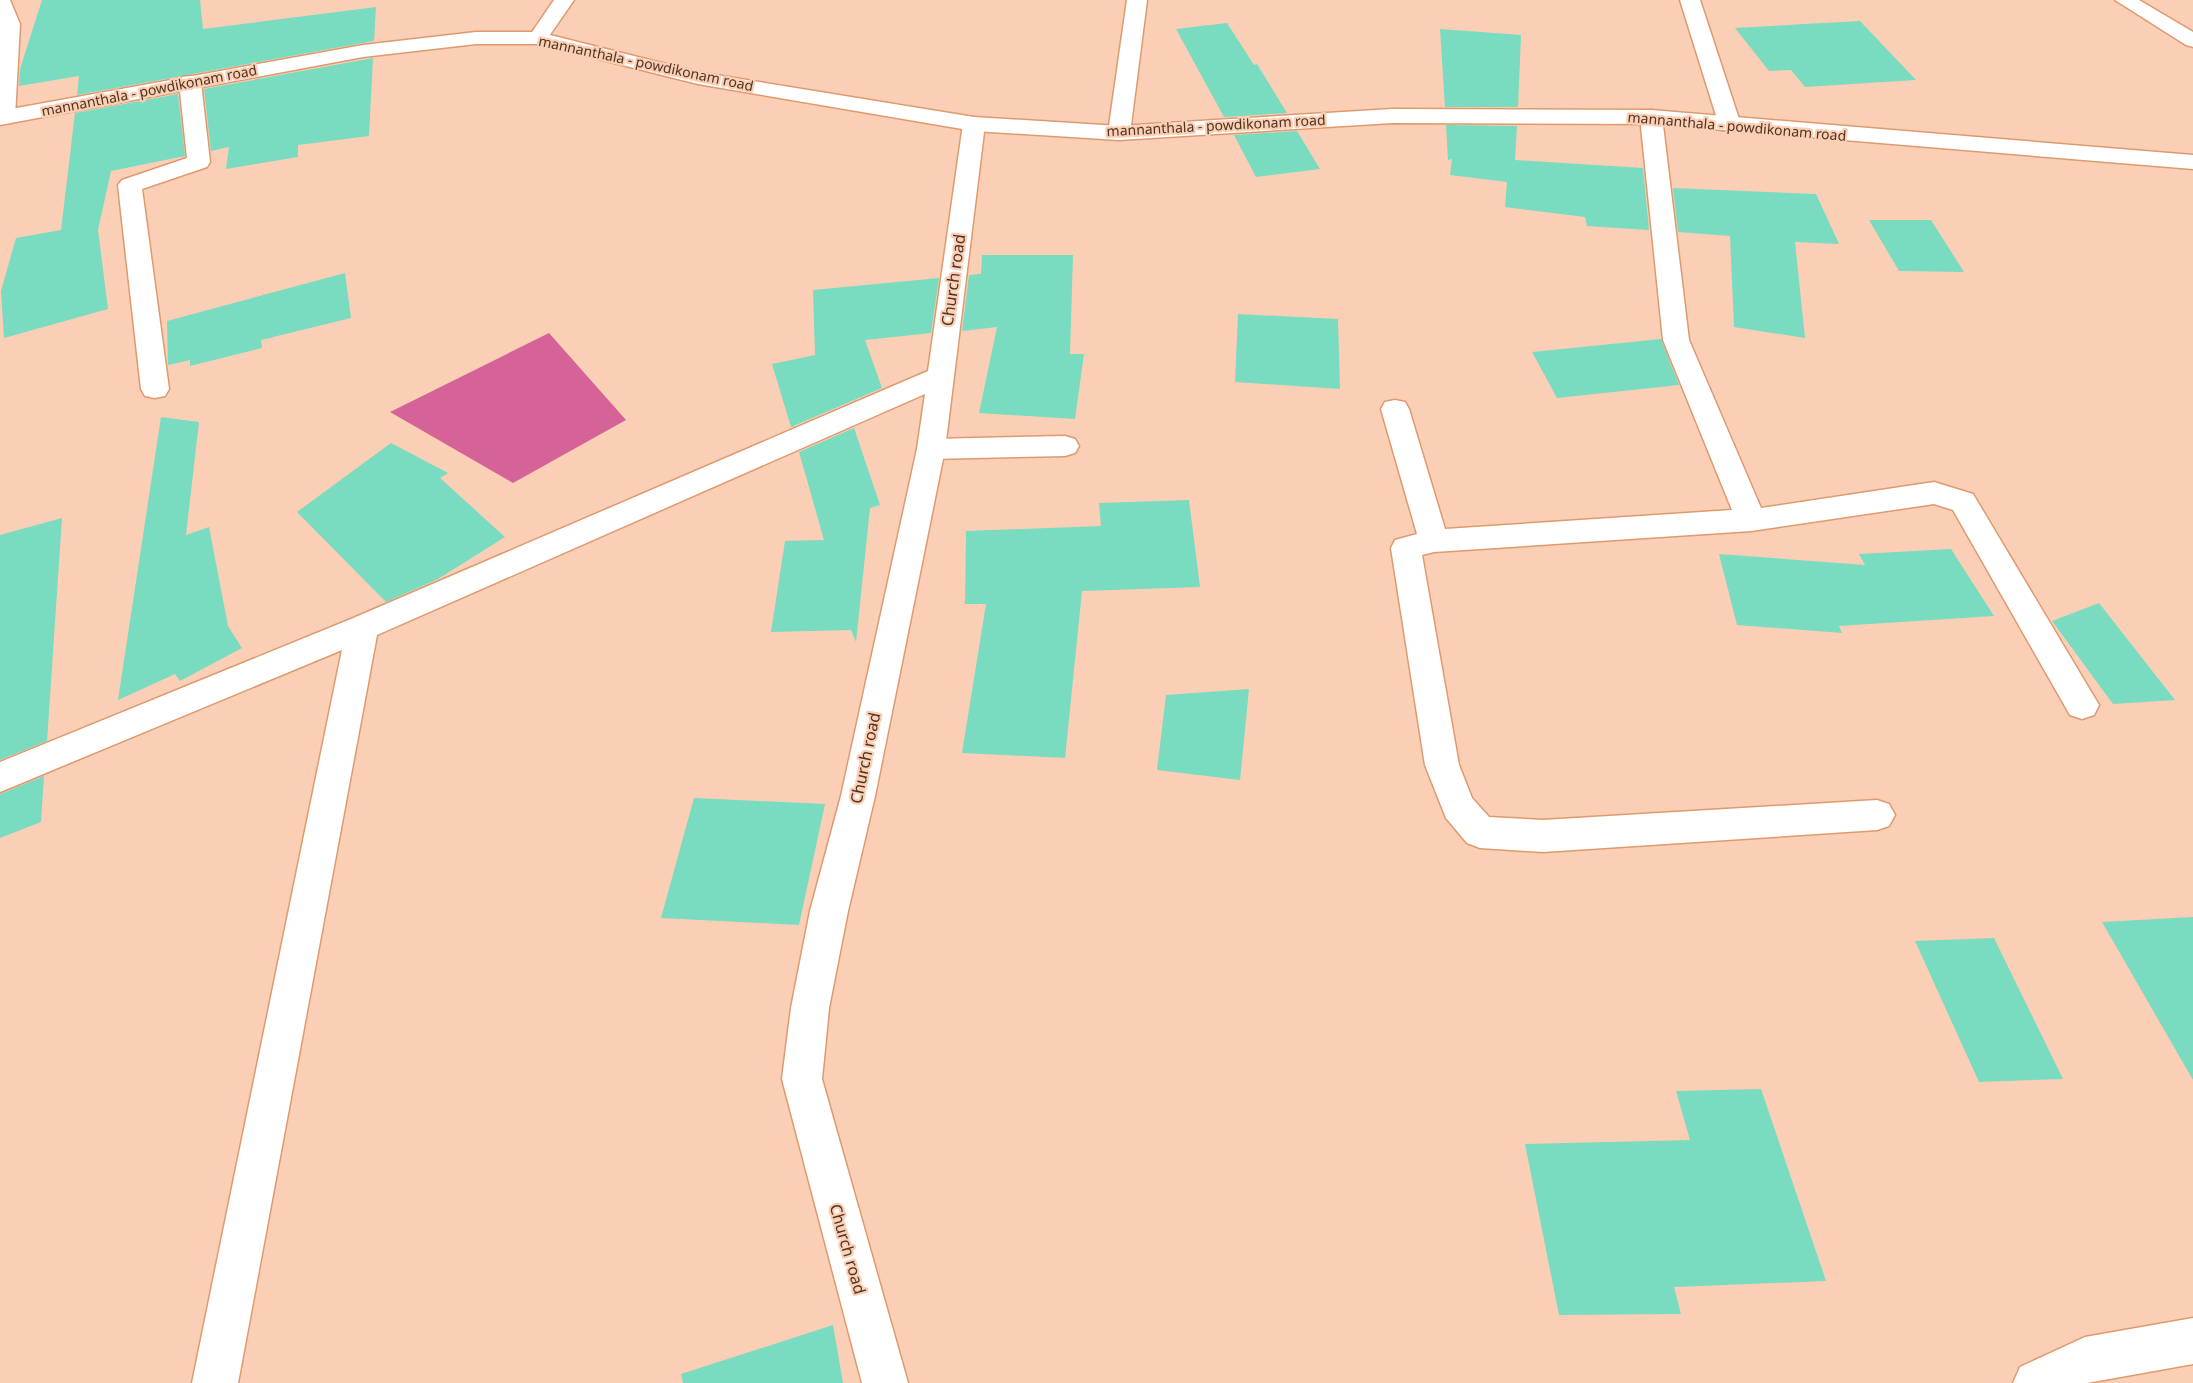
<svg xmlns="http://www.w3.org/2000/svg" width="2193" height="1383" viewBox="0 0 2193 1383" font-family="'Noto Sans',sans-serif">
<style>
.water{fill:#d56397}
.building{fill:#79dbbf}
.lines{fill:none;stroke-linecap:round;stroke-linejoin:round}
.service-casing{stroke:#de9a6e;stroke-width:3}
.minor-casing{stroke:#de9a6e;stroke-width:3}
.tertiary-casing{stroke:#de9a6e;stroke-width:3}
.secondary-casing{stroke:#de9a6e;stroke-width:3}
.service{fill:#fff;fill-rule:evenodd}
.minor{fill:#fff;fill-rule:evenodd}
.tertiary{fill:#fff;fill-rule:evenodd}
.secondary{fill:#fff;fill-rule:evenodd}
.labels{text-anchor:middle;dominant-baseline:central;stroke-width:4.5;stroke-linejoin:round;paint-order:stroke}
.far-street-label{font-size:14px;fill:#4f3320;stroke:#fbcfb5}
.street-label{font-size:16px;fill:#4f3320;stroke:#fbcfb5}
</style>
<rect width="100%" height="100%" fill="#fbcfb5"/>
<path class="water" d="M549 333 626 420 513 483 390 412Z"/>
<path class="building" d="M42 0H200L203 29 376 7 374 41 77 95 79 76 19 86 20 69Z
M1860 21 1916 80 1805 87 1791 70 1769 71 1735 28Z
M1227 23 1254 65 1257 64 1287 113 1224 117 1176 29Z
M1440 29 1521 35 1518 107H1445Z
M373 58 369 136 298 145V157L226 169 229 147 211 151 204 89Z
M178 94 185 156 111 171 98 230 108 309 4 338 1 291 16 238 61 230 75 113Z
M1446 125 1517 126 1515 160 1643 168 1649 230 1587 226 1585 217 1505 207 1507 182 1450 175 1452 159 1448 160Z
M1297 131 1320 169 1256 177 1234 135Z
M1673 188 1816 194 1839 244 1795 242 1805 338 1734 327 1730 236 1678 232Z
M1869 220H1931L1964 272 1899 271Z
M982 255H1073L1070 354H1084L1075 419 979 413 997 327 962 331 969 275 981 274Z
M345 273 351 318 261 340 262 348 190 366V360L168 365 167 321Z
M939 278 931 333 865 340 882 388 791 427 772 364 815 355 813 290Z
M1238 314 1338 319 1340 389 1235 382Z
M1661 339 1679 385 1557 398 1532 352Z
M161 417 199 422 186 535 209 527 228 626 242 648 180 681 175 674 118 700Z
M854 428 880 505 870 508 856 642 851 630 771 632 785 541 824 540 799 452Z
M391 443 448 473 440 478 505 537 438 579 386 602 297 512Z
M1189 500 1200 587 1082 591 1065 758 962 753 986 604H965L966 531 1101 526 1099 503Z
M62 518 47 741 0 760V535Z
M1951 549 1994 616 1839 626 1842 633 1737 625 1719 554 1865 565 1859 554Z
M2099 603 2175 700 2113 704 2052 621Z
M1249 689 1240 780 1157 770 1166 695Z
M44 776 41 822 0 838V794Z
M694 798 825 804 799 925 661 918Z
M2193 917V1080L2102 922Z
M1994 938 2063 1079 1979 1082 1915 941Z
M1761 1089 1826 1281 1674 1287 1681 1314 1559 1315 1525 1144 1690 1140 1676 1091Z
M833 1325 843 1383H683L681 1374Z"/>
<g class="lines">
<g class="service-casing">
<path id="service" d="M1680 0H1700L1741 125 1738 130H1722L1719 125Z
M1065 436 1075 439 1079 446 1075 453 1065 456 931 459 921 456 917 449 921 442 931 439Z"/>
</g>
<g class="minor-casing">
<path id="minor" d="M0 0H10L20 24 15 117 12 122 0 123Z
M1127 0H1147L1130 133 1127 138H1111L1108 133Z
M2115 0H2139L2193 32V47L2186 45Z
M190 76 198 77 201 82 210 162 207 167 142 189 169 389 165 396 155 398 145 396 141 389 118 185 122 180 187 158 179 82 182 77Z
M1651 110 1659 112 1662 117 1689 340 1761 508 1934 482 1973 494 2099 705 2094 715 2082 719 2070 715 1953 510 1934 504 1751 531 1434 552 1422 555 1459 765 1472 798 1489 817 1543 820 1877 800 1889 804 1895 815 1889 826 1877 830 1543 852 1480 848 1467 843 1446 818 1425 765 1391 548 1395 540 1417 534 1381 409 1385 402 1395 400 1405 402 1409 409 1445 529 1732 510 1663 340 1640 117 1643 112Z
M974 117 982 119 985 124 945 449 875 796 848 911 829 1008 822 1079 908 1383H862L782 1079 791 1008 810 911 841 796 917 449 925 394 377 635 238 1383H192L342 650 0 792V762L351 619 928 371 963 124 966 119Z
M2193 1318V1364L2087 1383H2013L2020 1367 2085 1337Z"/>
</g>
<g class="tertiary-casing">
<path id="tertiary" d="M554 0H574L545 42H531L528 38Z"/>
</g>
<g class="secondary-casing">
<path id="secondary" d="M476 32H538L698 72 974 117 1119 126 1392 109 1651 110 2193 155V169L1651 124 1392 123 1119 140 974 131 698 84 538 44H476L363 57 0 125V111L363 45Z"/>
</g>
<use href="#service" class="service"/>
<use href="#minor" class="minor"/>
<use href="#tertiary" class="tertiary"/>
<use href="#secondary" class="secondary"/>
</g>
<g class="labels">
<g class="far-street-label">
<text transform="translate(646 63) rotate(12)">mannanthala - powdikonam road</text>
<text transform="translate(149 90) rotate(-11)">mannanthala - powdikonam road</text>
<text transform="translate(1216 125) rotate(-3)">mannanthala - powdikonam road</text>
<text transform="translate(1737 126) rotate(5)">mannanthala - powdikonam road</text>
</g>
<g class="street-label">
<text transform="translate(953 280) rotate(-82)">Church road</text>
<text transform="translate(865 758) rotate(-78)">Church road</text>
<text transform="translate(848 1249) rotate(74)">Church road</text>
</g>
</g>
</svg>
